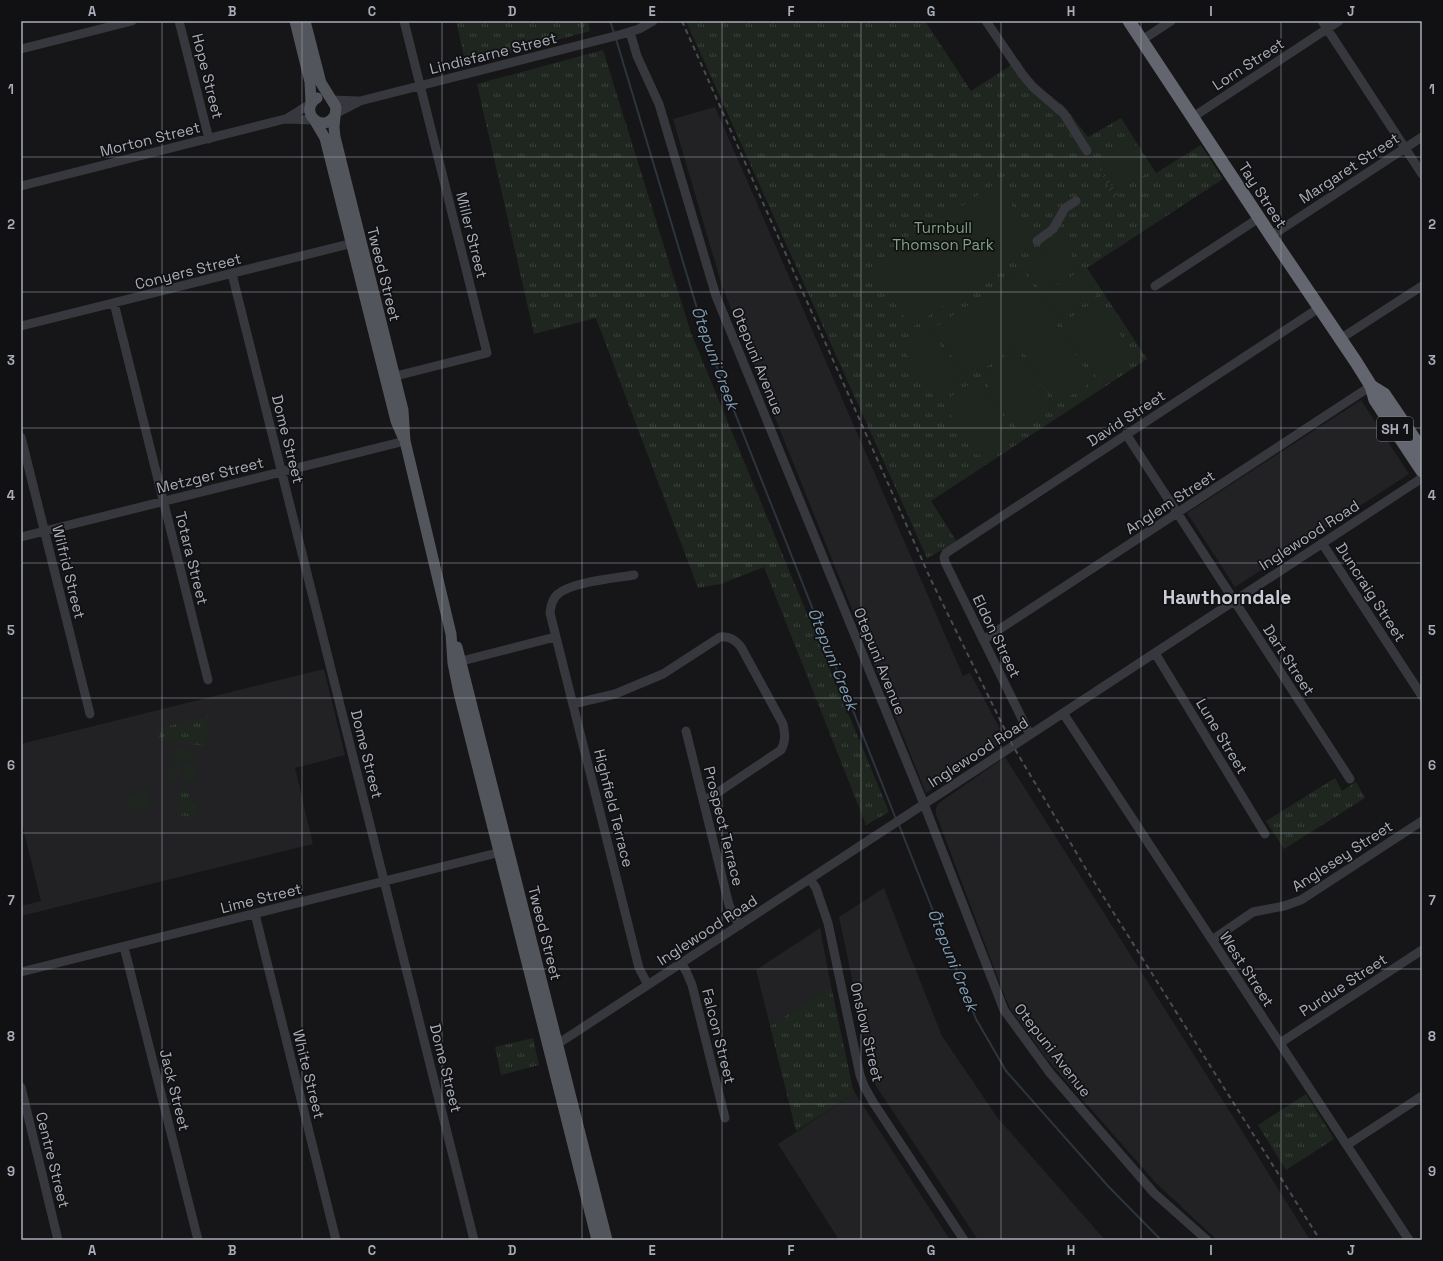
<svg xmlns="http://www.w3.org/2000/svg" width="1443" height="1261" viewBox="0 0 1443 1261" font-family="'Space Grotesk',sans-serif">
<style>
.built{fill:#222225}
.grass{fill:url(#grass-tufts)}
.garden{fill:url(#garden-furrows)}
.pitch{fill:#1e261f}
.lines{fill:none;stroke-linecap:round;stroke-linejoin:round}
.stream{stroke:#2c353c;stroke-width:2}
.minor{stroke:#37383d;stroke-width:9}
.major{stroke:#53555c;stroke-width:11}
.highway{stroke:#63666e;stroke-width:13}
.rail{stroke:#4a4c52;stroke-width:2;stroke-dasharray:5 4;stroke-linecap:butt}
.grid{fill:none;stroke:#a8adb8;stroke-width:1;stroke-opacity:0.55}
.labels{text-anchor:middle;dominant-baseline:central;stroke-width:3.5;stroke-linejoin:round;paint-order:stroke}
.shield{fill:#111113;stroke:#7b7e86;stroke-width:1}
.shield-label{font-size:14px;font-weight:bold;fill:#a8adb8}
.street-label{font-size:15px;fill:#a8adb8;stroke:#111113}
.park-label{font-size:15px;fill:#7fa381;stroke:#111113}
.water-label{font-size:16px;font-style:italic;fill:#7f9bb3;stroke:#111113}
.district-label{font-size:19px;font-weight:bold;fill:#c9ccd4;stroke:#111113}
.neatline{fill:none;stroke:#a8adb8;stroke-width:1.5}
.grid-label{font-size:13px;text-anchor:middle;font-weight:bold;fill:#a8adb8}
</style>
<defs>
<pattern id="grass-tufts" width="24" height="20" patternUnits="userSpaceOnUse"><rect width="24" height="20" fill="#1e261f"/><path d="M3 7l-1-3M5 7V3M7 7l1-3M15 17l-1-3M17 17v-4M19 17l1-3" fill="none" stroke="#3c433d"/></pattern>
<pattern id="garden-furrows" width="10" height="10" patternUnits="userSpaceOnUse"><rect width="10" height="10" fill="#1e261f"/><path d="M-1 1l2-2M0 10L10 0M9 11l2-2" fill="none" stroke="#3c433d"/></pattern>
</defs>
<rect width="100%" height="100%" fill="#161618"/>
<path class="built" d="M715 107 963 676 970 673 1000 729 994 732 999 744 926 793 722 286 673 119Z
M1361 400 1409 474 1235 587 1187 513Z
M324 669 345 755 295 768 313 844 21 916V906L41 901 21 820V744Z
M1005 757 1239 1126 1310 1240H1217L1156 1183 1046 1058 1010 1008 1005 997 936 814V808L939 803Z
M884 888 903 938 942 1036 997 1117 1105 1240H978L874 1083 839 917Z
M820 928 831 986 770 1026 756 970Z
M855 1093 950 1240H839L778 1144Z"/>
<path class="grass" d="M456 21H588L590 31 466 65Z
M686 21H925L971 91 1019 60 1033 82 1065 107 1088 137 1121 118 1156 173 1201 145 1223 179 1087 268 1147 359 931 501 957 542 927 558Z
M603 50 691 333 889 812 866 825 764 567 721 584 698 588 596 318 534 334 477 84Z
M208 716 205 746 158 740 160 728Z
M1335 778 1342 791 1356 782 1365 798 1284 849 1266 821Z
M181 786 187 787 199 818 178 815Z
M831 986 853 1089 855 1093 796 1131 770 1026Z
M533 1038 539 1065 501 1075 495 1047Z
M1306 1094 1334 1139 1286 1170 1258 1125Z"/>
<path class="garden" d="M1096 160 1119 197H1112L1111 194Z"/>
<path class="pitch" d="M1131 138 1151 170 1119 191 1099 159Z
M996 183 1037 243 911 328 871 267Z
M1061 240 1078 266 1041 291 1024 265Z
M1022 269 1056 320 980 371 977 366 964 375 933 329Z
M1081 270 1097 295 1060 320 1043 295Z
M1097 300 1133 354 1097 378 1061 324Z
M1057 327 1093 381 1058 404 1022 350Z
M930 330 961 376 934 395 903 349Z
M1018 353 1054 406 1018 430 982 376Z
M978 379 1014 432 978 456 942 402Z
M174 748 194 750 193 761 173 759Z
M170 760 180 761 179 780 168 779Z
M185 762 196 763 194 782 183 781Z
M147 790 151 806 130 811 126 795Z"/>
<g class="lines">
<path class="stream" d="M610 21 614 33
M616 39 708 345 896 819
M899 825 976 1019 1006 1071 1108 1186 1161 1240"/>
<path class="minor" d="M179 21 209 139
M986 21 1022 74 1033 87 1064 114 1087 151
M1322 21 1422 174
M630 32 637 56 659 104 716 296 924 804 1004 1010 1050 1073 1154 1193 1207 1240
M1142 40 1171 21
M21 49 132 21
M332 100 360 101 619 35 639 29 653 21
M335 114 360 101
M1193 117 1339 21
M286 119 310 104
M21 186 285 119 314 120
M1271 236 1422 137
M1037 241 1053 229 1065 208 1076 201
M232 274 474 1240
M1155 286 1259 218
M114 303 208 680
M21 326 357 242
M1340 339 1422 286
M388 378 487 353 404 21
M1126 434 1350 779
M21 437 90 714
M21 537 405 441
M1322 543 1422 696
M634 575C616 578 571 582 558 594 552 599 551 606 550 613L639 968 648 985
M983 640 1371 386
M1155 653 1265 834
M454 663 555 637
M573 704 615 694 663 674 720 637C730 636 735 640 741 647L783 724C785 734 786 741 781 750L711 797 703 800
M1063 713 1409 1240
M686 731 729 905 735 918 740 925
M1030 735 945 562 944 557 946 553 1319 308
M810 879 816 888 828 923 860 1075 864 1086 873 1102 964 1240
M255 914 336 1240
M1212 940 1253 912 1284 906 1301 900 1422 821
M124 947 198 1240
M681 963 686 971 692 985 725 1118
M21 972 505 851
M1280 1043 1422 950
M553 1047 1422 478
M21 1087 58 1240
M1347 1145 1422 1096"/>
<path class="major" d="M295 21 310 82 311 103
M305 21 321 83 336 107 334 127 335 137 403 410 405 441 451 634 453 663 459 693 597 1240
M317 98C297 111 323 136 335 115
M315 121 325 138 396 421 403 437
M457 647 607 1240"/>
<path class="highway" d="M1129 21 1271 236 1356 362 1371 386 1375 400 1422 471
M1371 386 1384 394 1422 450"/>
<path class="rail" d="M682 21 931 580 1013 746 1086 869 1320 1240"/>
</g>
<path class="grid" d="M162 21V1240M302 21V1240M442 21V1240M582 21V1240M722 21V1240M861 21V1240M1001 21V1240M1141 21V1240M1281 21V1240M21 157H1422M21 292H1422M21 428H1422M21 563H1422M21 698H1422M21 833H1422M21 969H1422M21 1104H1422"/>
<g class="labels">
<rect class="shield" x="1377" y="417" width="36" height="24" rx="3"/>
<g class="shield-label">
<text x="1395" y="429">SH 1</text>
</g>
<g class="street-label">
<text transform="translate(493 53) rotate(-14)">Lindisfarne Street</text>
<text transform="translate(1248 64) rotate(-33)">Lorn Street</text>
<text transform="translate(208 76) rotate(76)">Hope Street</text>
<text transform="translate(150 139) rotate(-14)">Morton Street</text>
<text transform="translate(1349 168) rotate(-33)">Margaret Street</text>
<text transform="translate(1263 195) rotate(57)">Tay Street</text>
<text transform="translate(472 235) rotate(76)">Miller Street</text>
<text transform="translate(188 271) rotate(-14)">Conyers Street</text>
<text transform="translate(384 274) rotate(76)">Tweed Street</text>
<text transform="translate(758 361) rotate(68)">Otepuni Avenue</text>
<text transform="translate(1126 418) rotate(-33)">David Street</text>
<text transform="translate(288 439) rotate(76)">Dome Street</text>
<text transform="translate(210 475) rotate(-14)">Metzger Street</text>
<text transform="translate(1170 502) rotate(-33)">Anglem Street</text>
<text transform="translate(1309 535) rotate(-33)">Inglewood Road</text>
<text transform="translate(192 558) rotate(76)">Totara Street</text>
<text transform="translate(69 572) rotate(76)">Wilfrid Street</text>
<text transform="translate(1371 592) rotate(57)">Duncraig Street</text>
<text transform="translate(997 636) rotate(64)">Eldon Street</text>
<text transform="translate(1289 660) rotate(57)">Dart Street</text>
<text transform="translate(880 661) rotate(68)">Otepuni Avenue</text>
<text transform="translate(1222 736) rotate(59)">Lune Street</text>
<text transform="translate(978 752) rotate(-33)">Inglewood Road</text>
<text transform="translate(367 754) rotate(76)">Dome Street</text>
<text transform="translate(614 808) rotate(76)">Highfield Terrace</text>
<text transform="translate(724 826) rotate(76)">Prospect Terrace</text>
<text transform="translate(1342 856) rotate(-33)">Anglesey Street</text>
<text transform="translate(261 898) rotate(-14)">Lime Street</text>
<text transform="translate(707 930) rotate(-33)">Inglewood Road</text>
<text transform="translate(545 933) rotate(76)">Tweed Street</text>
<text transform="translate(1247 969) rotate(57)">West Street</text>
<text transform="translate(1343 985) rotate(-33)">Purdue Street</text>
<text transform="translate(867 1032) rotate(77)">Onslow Street</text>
<text transform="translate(719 1036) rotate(76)">Falcon Street</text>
<text transform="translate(1053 1050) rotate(52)">Otepuni Avenue</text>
<text transform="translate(446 1068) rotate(76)">Dome Street</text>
<text transform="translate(309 1074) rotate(76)">White Street</text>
<text transform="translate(175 1090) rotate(76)">Jack Street</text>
<text transform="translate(53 1160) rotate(76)">Centre Street</text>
</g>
<g class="park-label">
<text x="943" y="227">Turnbull<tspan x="943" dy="17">Thomson Park</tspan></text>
</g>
<g class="water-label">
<text transform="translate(715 358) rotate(70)">Ōtepuni Creek</text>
<text transform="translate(833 659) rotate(68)">Ōtepuni Creek</text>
<text transform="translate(953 960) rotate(68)">Ōtepuni Creek</text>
</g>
<g class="district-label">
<text x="1227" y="597">Hawthorndale</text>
</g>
</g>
<rect width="1443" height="1261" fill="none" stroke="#111113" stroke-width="44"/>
<rect x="22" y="22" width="1399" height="1217" class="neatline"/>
<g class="grid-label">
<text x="92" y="16">A</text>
<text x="232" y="16">B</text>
<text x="372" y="16">C</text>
<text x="512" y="16">D</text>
<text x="652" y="16">E</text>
<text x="791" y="16">F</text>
<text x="931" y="16">G</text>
<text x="1071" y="16">H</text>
<text x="1211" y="16">I</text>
<text x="1351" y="16">J</text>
<text x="11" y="94">1</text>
<text x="1432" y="94">1</text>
<text x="11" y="229">2</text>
<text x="1432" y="229">2</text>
<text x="11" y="365">3</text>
<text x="1432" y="365">3</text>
<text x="11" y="500">4</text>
<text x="1432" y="500">4</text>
<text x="11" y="635">5</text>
<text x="1432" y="635">5</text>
<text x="11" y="770">6</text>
<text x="1432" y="770">6</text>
<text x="11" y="905">7</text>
<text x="1432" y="905">7</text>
<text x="11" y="1041">8</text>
<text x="1432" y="1041">8</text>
<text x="11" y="1176">9</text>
<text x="1432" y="1176">9</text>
<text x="92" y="1255">A</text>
<text x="232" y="1255">B</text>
<text x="372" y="1255">C</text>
<text x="512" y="1255">D</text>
<text x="652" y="1255">E</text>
<text x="791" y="1255">F</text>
<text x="931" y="1255">G</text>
<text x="1071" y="1255">H</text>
<text x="1211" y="1255">I</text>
<text x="1351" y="1255">J</text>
</g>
</svg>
